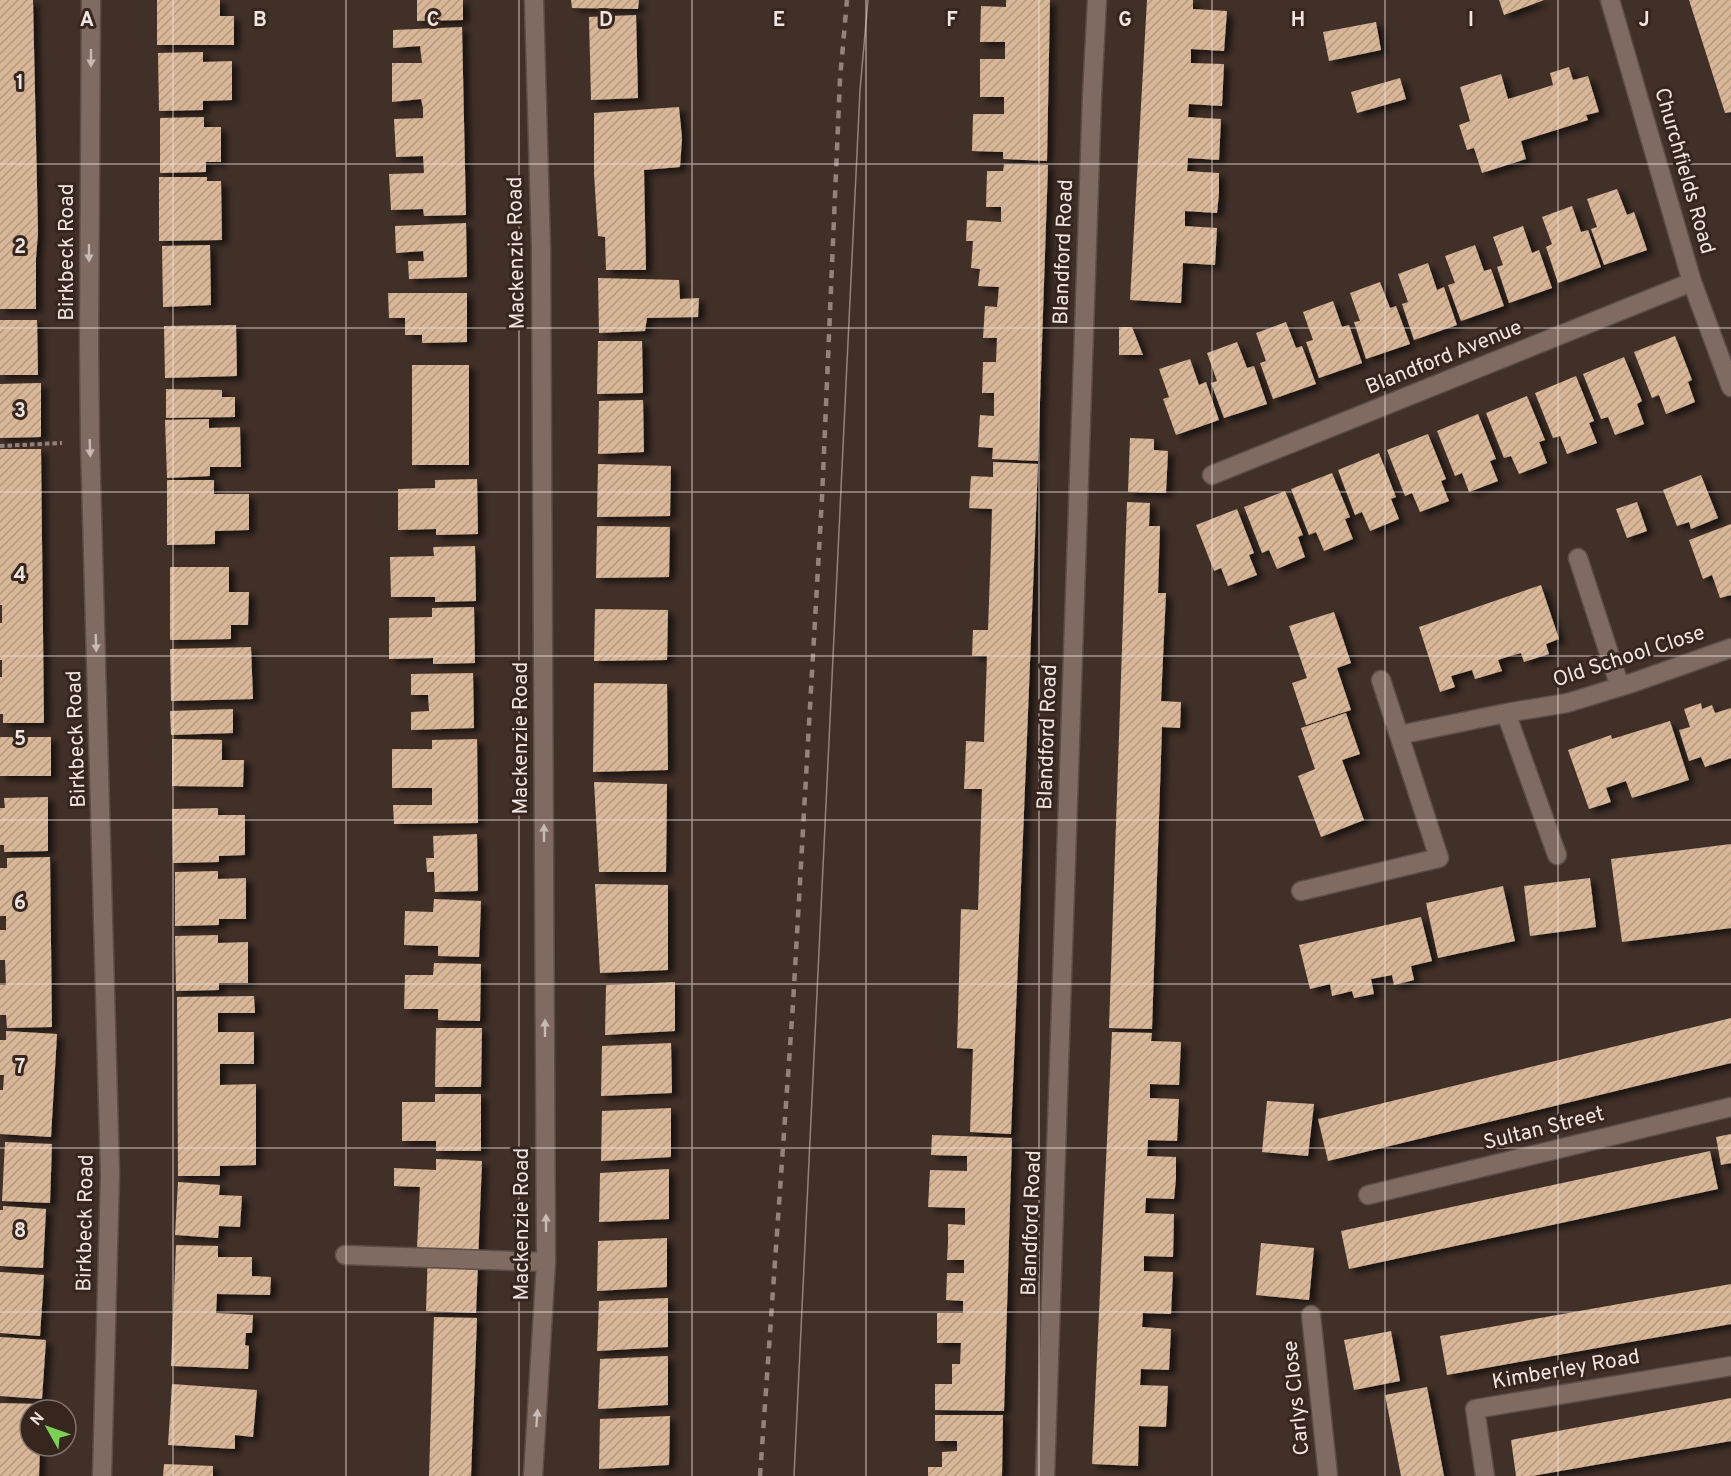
<svg xmlns="http://www.w3.org/2000/svg" width="1731" height="1476" viewBox="0 0 1731 1476" font-family="Overpass,sans-serif">
<style>
.building{fill:url(#building-hatch);filter:url(#shadow)}
.lines{fill:none;stroke-linecap:round;stroke-linejoin:round}
.minor-casing{stroke:#5b4d47;stroke-width:21}
.path{stroke:#91837c;stroke-width:4;stroke-dasharray:4.5 3;stroke-linecap:butt}
.minor{stroke:#7f6b62;stroke-width:18}
.tram{stroke:#92847d;stroke-width:1.5}
.rail{stroke:#92847d;stroke-width:4.5;stroke-dasharray:8 8;stroke-linecap:butt}
.oneway{fill:#c8bab4}
.grid{fill:none;stroke:#f0e5e0;stroke-width:1.5;stroke-opacity:0.55}
.labels{text-anchor:middle;dominant-baseline:central;stroke-width:6;stroke-linejoin:round;paint-order:stroke}
.street-label{font-size:21px;fill:#f0e5e0;stroke:#36261e}
.grid-label{font-size:20px;text-anchor:middle;font-weight:bold;fill:#f0e5e0;stroke:#36261e;stroke-width:6;stroke-linejoin:round;paint-order:stroke}
</style>
<defs>
<pattern id="building-hatch" width="6" height="6" patternUnits="userSpaceOnUse" patternTransform="scale(1.5)"><rect width="6" height="6" fill="#d8b697"/><path d="M-1 1l2-2M0 6l6-6M5 7l2-2" fill="none" stroke="#b49a82"/></pattern>
<filter id="shadow"><feDropShadow dx="6" dy="4" stdDeviation="3" flood-color="#0009"/></filter>
</defs>
<rect width="100%" height="100%" fill="#413028"/>
<path class="building" d="M0 0H33L38 233 36 258V309H0Z
M157 0H220V16H234V45H157Z
M417 0H463V20L417 21Z
M571 0H639L638 9 572 8Z
M1006 0H1050L1047 161 1003 159V152L972 151 973 114H1004V97H980V59H1005V42H980L981 6 1006 7Z
M1147 0H1193V9L1227 11 1224 51 1191 49V63L1224 64 1222 106 1189 104 1188 117 1221 119 1219 160 1188 158 1187 171 1219 173V193L1217 213 1185 211V226L1217 228 1215 265 1183 263 1181 303 1130 300Z
M1499 0H1544L1504 15Z
M1689 0H1731V112L1725 113Z
M636 15 638 98 591 100 589 17Z
M1376 22 1381 50 1329 61 1323 32Z
M462 27 466 215 424 216 423 209 391 210 389 174 424 173 423 156 396 157 394 119 423 118V108L421 99 392 102V63H422L420 46 393 48V30Z
M203 52V62L232 61V100L203 101V110L159 111 158 53Z
M1569 67 1573 80 1588 76 1599 112 1586 115 1588 120 1521 141 1526 159 1482 173 1474 148 1467 150 1459 125 1470 121 1460 87 1501 74 1508 99 1553 85 1550 73Z
M1400 78 1406 99 1357 113 1351 92Z
M679 107 682 138 680 167 644 170 646 270H606L605 237 598 236 594 174V113Z
M204 117V127H221V162H206V172L160 173V118Z
M1004 164 1048 165 1038 461 992 459 993 448 978 447 980 415 994 416V393H982L983 362H996L997 338H983L985 306 997 307 999 287 978 286 980 269 971 268 973 241H966L967 220 1001 222V207H986L987 171H1003Z
M159 177H207V181H221L222 240 159 241Z
M1617 189 1627 215 1634 212 1647 250 1604 265 1591 229 1597 227 1587 199Z
M1572 206 1581 232 1588 230 1601 267 1558 283 1546 247 1552 244 1542 217Z
M466 223 467 277 409 279 408 261H424L423 251 396 253 395 226Z
M1523 226 1532 253 1539 250 1552 288 1509 303 1497 267 1503 265 1493 237Z
M210 245 211 305 163 307 162 246Z
M1475 245 1484 271 1491 269 1504 306 1461 321 1448 285 1455 283 1445 256Z
M1428 263 1437 290 1444 287 1457 325 1414 340 1402 304 1408 302 1398 274Z
M598 278 679 280 680 299 699 298 698 317 647 318 645 331 599 333Z
M1380 282 1390 308 1396 306 1410 344 1366 359 1354 322 1360 321 1350 293Z
M388 293H467V342L422 343V335H405V318H389Z
M1333 301 1342 327 1349 325 1362 363 1319 378 1306 342 1313 340 1303 312Z
M0 320H37L38 375H0Z
M1286 322 1296 348 1302 346 1316 384 1273 399 1260 363 1266 361 1256 333Z
M236 325 237 376 165 378 164 326Z
M1119 327H1132L1143 355H1119Z
M1675 336 1692 380 1688 382 1695 402 1666 414 1659 395 1652 398 1634 352Z
M598 341H642L643 393 597 394Z
M1237 342 1247 368 1254 366 1267 404 1224 418 1211 383 1217 381 1207 353Z
M1624 357 1642 401 1637 404 1644 424 1615 435 1608 417 1601 419 1583 374Z
M1190 359 1199 385 1206 382 1219 420 1176 435 1163 399 1169 397 1159 369Z
M412 365H469V465H412Z
M1576 376 1594 421 1589 423 1597 443 1567 454 1560 436 1553 438 1535 393Z
M41 383V437L0 438V384Z
M166 389 222 390V397H235V417L166 418Z
M1527 396 1545 440 1539 442 1547 463 1519 474 1511 456 1504 458 1486 413Z
M643 400 644 452 598 454 599 401Z
M1478 414 1496 459 1490 461 1498 481 1469 492 1462 473 1455 476 1437 431Z
M209 419V428L240 427 241 467H210V476L167 478 165 420Z
M1428 434 1446 479 1441 481 1449 501 1420 512 1412 493 1405 496 1387 450Z
M1130 438 1154 439V450L1168 451 1166 493 1128 492Z
M0 449H41L44 723H3V714H0V677H2V660H0V623H2V605H0Z
M1379 453 1396 497 1391 499 1399 519 1370 531 1362 512 1355 515 1338 470Z
M993 462 1038 464 1011 1134 970 1132 973 1049 957 1048 961 909 978 910 982 789H964L965 769 966 741 984 742 987 656H972L973 630H988L991 545 992 509 969 508 971 476 993 477Z
M598 464 671 466 670 516 597 517Z
M1332 473 1350 517 1345 519 1353 539 1324 551 1316 532 1309 535 1291 489Z
M1701 475 1718 518 1691 529 1689 522 1677 526 1663 490Z
M477 479 478 534 436 535V529L398 530V489L435 488V480Z
M167 480H214V494H249V530L215 531V544L167 545Z
M1285 491 1303 535 1298 537 1305 557 1277 569 1269 550 1262 553 1244 507Z
M1127 502 1150 503 1149 526H1160L1158 593H1166L1161 701 1181 702 1180 728 1162 727 1152 1029 1109 1028Z
M1637 502 1647 531 1627 538 1616 509Z
M1237 509 1254 553 1249 555 1257 575 1228 586 1221 568 1214 571 1196 525Z
M1731 524V595L1720 598 1712 575 1703 579 1689 540Z
M597 526 670 527 669 577 596 578Z
M475 546 476 601 435 602V597H391L390 557 434 556 433 547Z
M170 567H229V592H249L248 625H231V639L170 640Z
M1541 585 1559 639 1546 644 1549 654 1524 662 1521 653 1510 656 1498 660 1502 671 1475 679 1472 670 1451 676 1455 687 1440 692 1419 627Z
M474 607 475 663 433 664V658L389 659V618L432 617V608Z
M595 609 668 610 667 660 594 661Z
M1334 612 1351 663 1337 668 1351 710 1306 725 1292 683 1307 678 1289 626Z
M251 647 253 699 171 701 170 649Z
M473 673 474 728 411 730V712L429 711 428 695H411V674Z
M594 683 667 684 668 770 593 772Z
M1701 703 1702 709 1712 705 1715 713 1731 708V758L1705 767 1701 757 1689 761 1679 730 1690 727 1684 709Z
M233 709V733L171 735 170 711Z
M1346 713 1360 754 1342 760 1364 820 1321 837 1298 776 1315 769 1301 728Z
M1670 721 1689 780 1632 798 1626 781 1606 788 1611 802 1589 809 1568 750 1611 735 1612 739Z
M0 737H51V776H0Z
M172 739 222 740V760H244L243 787 172 786Z
M477 739 478 823 394 824 393 805H432V788H392V749H432V740Z
M594 782 667 784 666 872H599Z
M48 797V851L4 852V845H0V808H5L4 798Z
M218 808V815H245V855L219 856V862L173 863 172 809Z
M477 834 478 891 435 892 434 872H427L426 858H434L433 836Z
M1731 844V928L1622 942 1611 859Z
M50 857 52 1027 7 1028 6 1015H0V985H6L5 960H0V930H6V916H0V868H7V858Z
M218 871V879L246 878V919H219V925L175 926V872Z
M1590 878 1596 927 1530 936 1524 886Z
M595 884 668 885V970L600 973Z
M1503 886 1515 941 1438 958 1426 903Z
M434 899 481 901 479 957 438 956V946L404 945 405 911 433 912Z
M1421 917 1432 961 1411 966 1414 980 1394 985 1392 975 1371 979 1374 994 1354 998 1352 991 1332 996 1330 984 1310 989 1299 945Z
M218 935V943L248 942V983H219V990L176 991 175 936Z
M434 963 481 964 480 1021 438 1020V1009H404L405 975H433Z
M675 982V1031L605 1035 606 985Z
M254 996 255 1013H218V1032H254V1064H220V1085L256 1084V1165L220 1166V1176H178L177 997Z
M1731 1018V1063L1328 1161 1318 1119Z
M436 1028H482L481 1087H435Z
M6 1031 57 1034 51 1137 0 1134V1090H3L4 1075H0V1040H6Z
M1112 1032 1152 1033 1151 1041 1181 1042 1179 1085 1150 1084V1098L1179 1099 1177 1141 1148 1140 1147 1156 1176 1157V1178L1174 1199 1146 1198 1145 1213 1174 1214 1173 1257 1144 1256V1271L1173 1272 1172 1292 1171 1314 1143 1313 1142 1327 1171 1329 1169 1370 1141 1369 1140 1385 1168 1386 1166 1427 1139 1426 1138 1466 1092 1464Z
M671 1043 672 1093 601 1096 602 1046Z
M435 1094H481V1151H436V1141H402V1102H435Z
M1267 1101 1314 1104 1308 1156 1262 1152Z
M671 1108V1157L601 1161 602 1111Z
M1731 1134V1163L1721 1165 1716 1137Z
M932 1135 1012 1138 1004 1411 935 1410V1384H952V1364H960L961 1343H937V1313H963V1301L946 1300 947 1273H964V1260H947L948 1244V1224L965 1225V1208L928 1207 930 1170 967 1171V1156L931 1155Z
M5 1142 52 1144 50 1203 2 1201Z
M1710 1151 1718 1189 1349 1269 1341 1231Z
M436 1159 482 1161 476 1313 426 1311 428 1249 417 1248 420 1187 394 1186V1168L436 1170Z
M669 1169V1219L599 1222 600 1173Z
M178 1182 220 1185 219 1195 242 1196 240 1227 219 1226 218 1238 175 1235Z
M3 1206 46 1209 43 1268 0 1266V1210H3Z
M667 1238V1287L597 1291 598 1241Z
M1261 1243 1314 1248 1309 1300 1256 1295Z
M176 1245 218 1246V1257H252V1276L271 1277 270 1295 217 1294 216 1313 253 1315 252 1333H246L245 1345 249 1346 248 1369 171 1366Z
M0 1272 44 1275 40 1336 0 1333Z
M1731 1284V1324L1447 1375 1440 1336Z
M668 1298V1347L597 1351 599 1301Z
M434 1317 477 1318 471 1476H429Z
M1391 1331 1400 1381 1354 1390 1344 1340Z
M0 1337 46 1340 42 1399 0 1396Z
M668 1356V1405L598 1409 600 1359Z
M172 1384 257 1390 253 1437 235 1435V1449L168 1445Z
M1427 1387 1444 1476H1401L1385 1395Z
M1731 1398V1441L1532 1476H1516L1511 1440Z
M0 1403 40 1404V1410H30V1446H40L39 1476H0Z
M935 1415H1003L1002 1476H928V1467H942V1452L957 1451V1441H935Z
M670 1416 669 1465 599 1469 600 1419Z
M164 1464 213 1466V1476H163Z"/>
<g class="lines">
<g class="minor-casing">
<path id="minor" d="M91 0 89 341 90 442 110 1174 102 1476
M1610 0 1692 282 1731 387
M1212 475 1692 282
M1578 558 1620 687
M1381 680 1399 735
M1506 713 1557 855
M1301 891 1439 858 1399 735 1506 713 1567 703 1629 684 1731 648
M1368 1195 1731 1107
M345 1255 546 1262
M1311 1315 1328 1476
M533 1476 546 1262 541 249 534 0
M1045 1476 1092 96 1097 0
M1485 1476 1475 1409 1731 1366"/>
</g>
<path class="path" d="M0 446 62 443"/>
<use href="#minor" class="minor"/>
<path class="tram" d="M794 1476 860 90 868 0"/>
<path class="rail" d="M760 1476 793 1004 822 498 840 79 847 0"/>
</g>
<defs><path id="oneway-solid" d="M-6-.8H1V-3.2L6.5 0L1 3.2V.8H-6Z" transform="scale(1.5)"/></defs>
<g class="oneway">
<use href="#oneway-solid" transform="translate(91 58) rotate(90)"/>
<use href="#oneway-solid" transform="translate(89 253) rotate(90)"/>
<use href="#oneway-solid" transform="translate(90 448) rotate(88)"/>
<use href="#oneway-solid" transform="translate(96 643) rotate(88)"/>
<use href="#oneway-solid" transform="translate(544 833) rotate(-90)"/>
<use href="#oneway-solid" transform="translate(545 1028) rotate(-90)"/>
<use href="#oneway-solid" transform="translate(546 1223) rotate(-90)"/>
<use href="#oneway-solid" transform="translate(537 1418) rotate(-86)"/>
</g>
<path class="grid" d="M173 0V1476M346 0V1476M519 0V1476M692 0V1476M866 0V1476M1039 0V1476M1212 0V1476M1385 0V1476M1558 0V1476M0 164H1731M0 328H1731M0 492H1731M0 656H1731M0 820H1731M0 984H1731M0 1148H1731M0 1312H1731"/>
<g class="labels">
<g class="street-label">
<text transform="translate(1684 171) rotate(74)">Churchfields Road</text>
<text transform="translate(67 252) rotate(-90)">Birkbeck Road</text>
<text transform="translate(1064 252) rotate(-88)">Blandford Road</text>
<text transform="translate(517 253) rotate(-91)">Mackenzie Road</text>
<text transform="translate(1444 358) rotate(-22)">Blandford Avenue</text>
<text transform="translate(1629 657) rotate(-18)">Old School Close</text>
<text transform="translate(1048 737) rotate(-88)">Blandford Road</text>
<text transform="translate(521 738) rotate(-90)">Mackenzie Road</text>
<text transform="translate(77 739) rotate(-92)">Birkbeck Road</text>
<text transform="translate(1544 1129) rotate(-14)">Sultan Street</text>
<text transform="translate(86 1223) rotate(-89)">Birkbeck Road</text>
<text transform="translate(1032 1223) rotate(-88)">Blandford Road</text>
<text transform="translate(522 1224) rotate(-90)">Mackenzie Road</text>
<text transform="translate(1566 1370) rotate(-10)">Kimberley Road</text>
<text transform="translate(1297 1398) rotate(-96)">Carlys Close</text>
</g>
</g>
<g class="grid-label">
<text x="87" y="26">A</text>
<text x="260" y="26">B</text>
<text x="433" y="26">C</text>
<text x="606" y="26">D</text>
<text x="779" y="26">E</text>
<text x="952" y="26">F</text>
<text x="1125" y="26">G</text>
<text x="1298" y="26">H</text>
<text x="1471" y="26">I</text>
<text x="1644" y="26">J</text>
<text x="20" y="89">1</text>
<text x="20" y="253">2</text>
<text x="20" y="417">3</text>
<text x="20" y="581">4</text>
<text x="20" y="745">5</text>
<text x="20" y="909">6</text>
<text x="20" y="1073">7</text>
<text x="20" y="1237">8</text>
</g>
<g transform="translate(48 1428) rotate(310)"><circle r="28" fill="#36261e" stroke="#80726c" stroke-width="1.5"/>
<path d="M0-4.5L10 22L0 15L-10 22Z" fill="#7bd156"/>
<text y="-9" font-size="16" font-weight="bold" text-anchor="middle" fill="#f0e5e0">N</text>
</g>
</svg>
